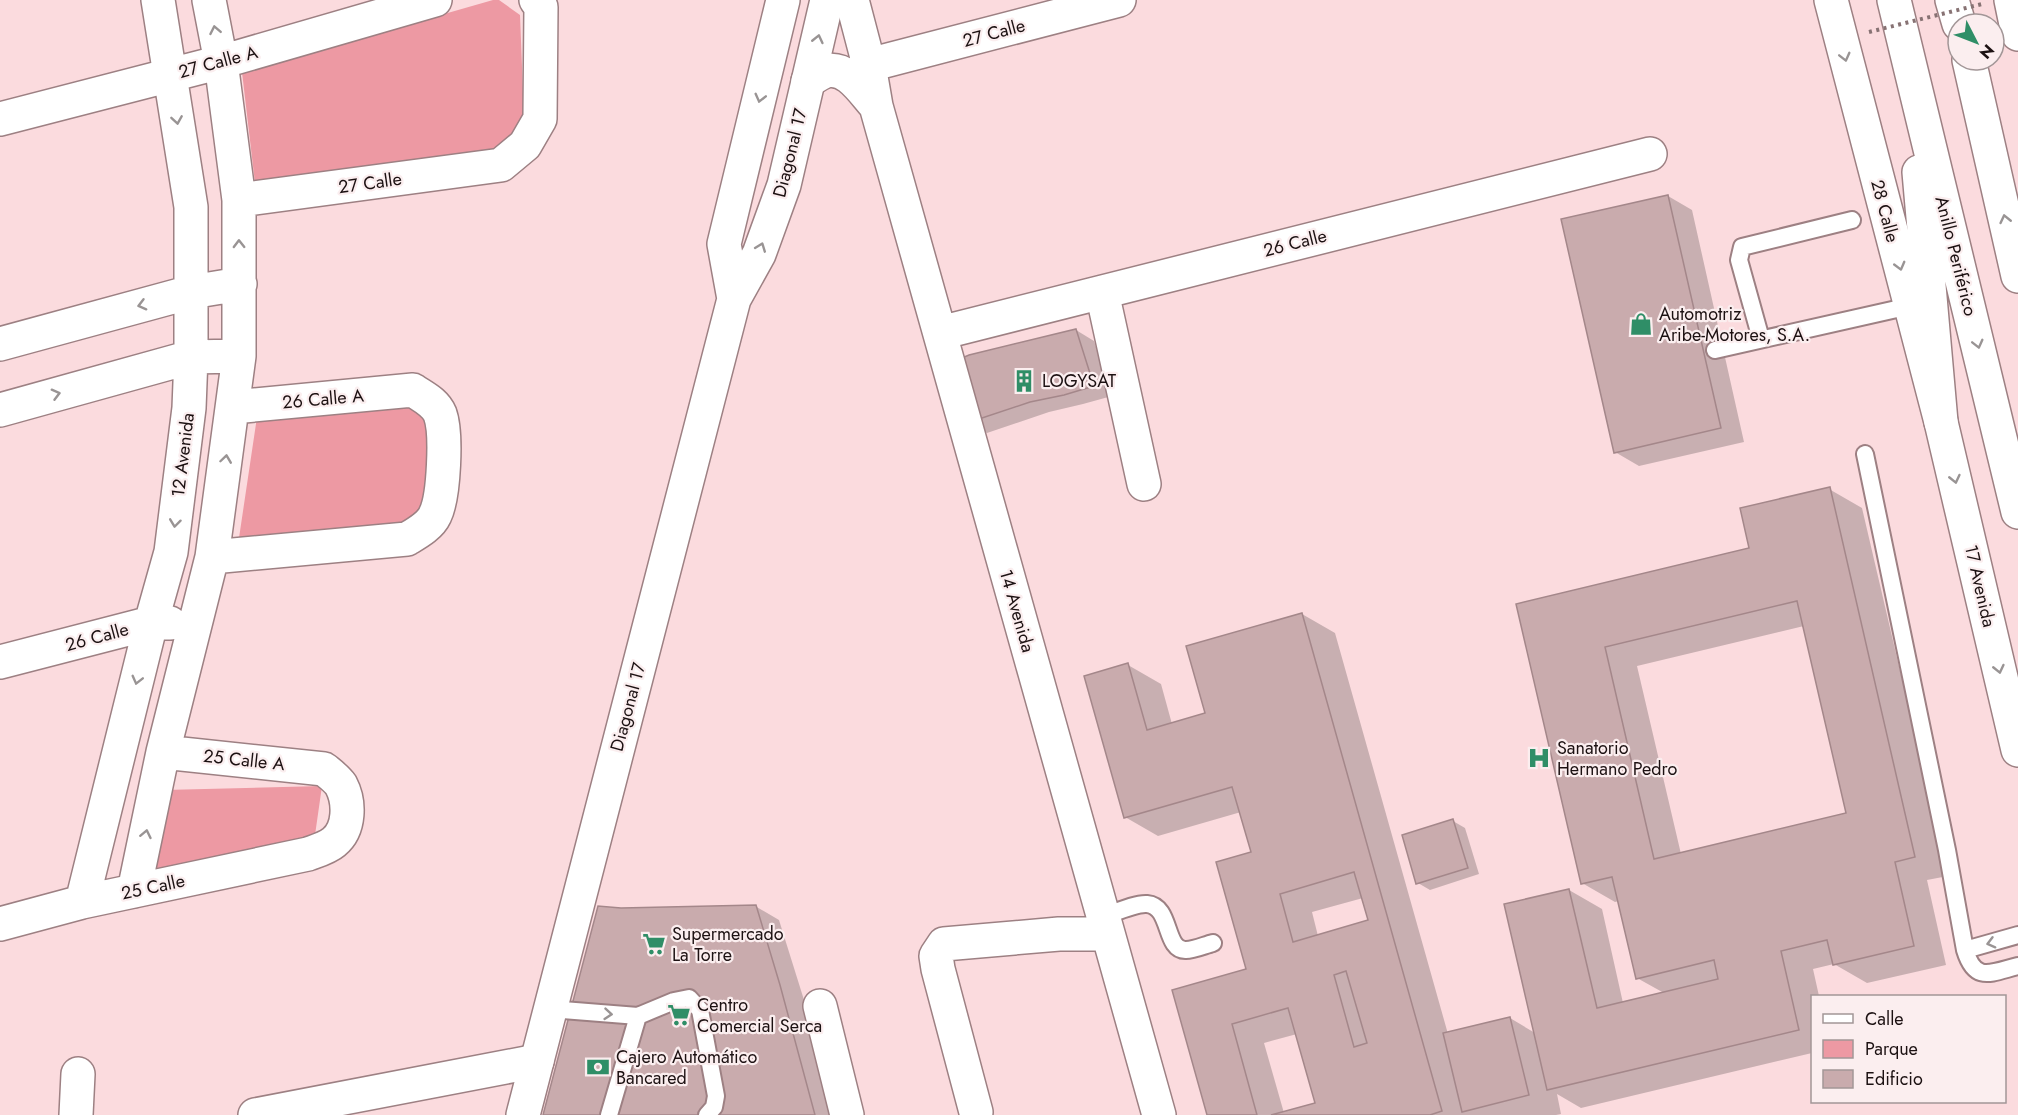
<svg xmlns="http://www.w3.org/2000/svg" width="2018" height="1115" viewBox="0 0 2018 1115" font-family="Jost,sans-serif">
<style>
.green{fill:#ed99a3}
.shadow{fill:#0003;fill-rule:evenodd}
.building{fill:#c9abad;stroke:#a4878a;stroke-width:1.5;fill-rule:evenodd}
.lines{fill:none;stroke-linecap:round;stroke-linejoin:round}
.service-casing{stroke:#9d8083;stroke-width:20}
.minor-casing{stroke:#9d8083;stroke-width:36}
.tertiary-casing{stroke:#9d8083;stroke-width:36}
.secondary-casing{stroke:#9d8083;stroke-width:36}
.trunk-casing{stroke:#9d8083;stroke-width:36}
.service{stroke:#fff;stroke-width:16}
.minor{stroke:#fff;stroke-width:33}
.tertiary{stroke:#fff;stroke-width:33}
.secondary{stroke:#fff;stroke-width:33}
.trunk{stroke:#fff;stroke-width:33}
.path-bridge{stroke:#877273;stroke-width:4;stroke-dasharray:3 4.5;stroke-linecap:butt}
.oneway{stroke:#999494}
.labels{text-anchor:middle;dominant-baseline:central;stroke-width:4.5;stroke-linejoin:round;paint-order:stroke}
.street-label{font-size:18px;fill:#1c1112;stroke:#fbeeef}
.poi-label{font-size:18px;fill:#1c1112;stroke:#fbeeef;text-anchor:start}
</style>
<rect width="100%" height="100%" fill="#fbdbde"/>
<path class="green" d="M493 0H499L520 15 524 119 498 149 255 183 242 72Z
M437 406 432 525 239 538 257 417Z
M322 786 314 842 136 888 164 790Z"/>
<path class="shadow" d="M1668 196 1692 210 1744 442 1639 466 1615 452Z
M1076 330 1094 341 1112 396 1083 404 1049 412 987 433 969 422Z
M1829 489 1862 508 1948 876 1927 880 1946 965 1867 983 1834 964 1813 969 1819 996H1812V1053L1581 1108 1557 1094 1561 1114 1556 1115H1209L1174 991 1248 970 1253 853 1241 812 1158 836 1125 817 1128 665 1161 684 1172 724 1207 714 1302 614 1335 633 1448 1034 1510 1018 1535 1033 1569 890 1602 909 1623 1003 1664 993 1637 978 1619 901 1615 902 1582 883 1518 605 1751 550ZM1804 626 1848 814 1681 854 1637 666ZM1363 898 1370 921 1318 936 1312 912ZM1297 1034 1316 1104 1284 1113 1264 1043Z
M1453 821 1465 828 1479 874 1430 890 1418 883Z
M755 906 779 920 804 1000 835 1115H544L621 909Z"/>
<path class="building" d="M1668 195 1721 428 1614 453 1561 219Z
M1076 329 1094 386 1064 395 1030 402 967 423 955 361 969 355Z
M1830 487 1915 857 1895 862 1914 946 1833 965 1827 940 1781 951 1799 1030 1547 1090 1504 904 1569 889 1597 1008 1718 979 1714 960 1636 979 1612 877 1581 884 1516 604 1749 548 1740 508ZM1797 601 1846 813 1654 859 1605 647Z
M1302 613 1442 1111 1430 1115H1271L1315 1103 1288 1008 1232 1024 1257 1115H1207L1172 990 1246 969 1216 862 1251 852 1232 787 1124 818 1084 676 1128 663 1147 730 1205 713 1186 646ZM1354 872 1368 920 1293 942 1280 894ZM1346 971 1367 1043 1354 1047 1334 975Z
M1453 819 1468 868 1416 884 1402 835Z
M756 905 780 985 815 1115H543L598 906 621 908Z
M1510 1017 1529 1095 1462 1112 1443 1033Z"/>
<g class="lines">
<g class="service-casing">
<path id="service" d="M1761 339 1739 260 1742 247 1852 220
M1715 350 1910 306
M1865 454 1947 850 1965 950C1975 983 1990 973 2018 966
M1102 917C1114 913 1136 903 1147 904 1172 906 1164 951 1186 950 1194 950 1205 945 1213 943
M1965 950 2018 935
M550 1009 638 1016 674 1001 689 998 700 1010 716 1096 714 1107 707 1115
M609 1115 638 1016"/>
</g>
<g class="minor-casing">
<path id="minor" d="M852 0 869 65 876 106 1159 1115
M869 65 1119 0
M808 81C813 78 820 73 826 71 848 66 863 92 876 106
M0 119 221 62 435 0
M239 200 501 165 525 145 540 119 541 7 536 0
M1102 292 1144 484
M940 333 1650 154
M0 344 191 292 240 284
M0 410 191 357 239 356
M212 557 407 539C417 533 430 526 435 515 444 497 447 433 440 414 435 402 423 397 413 390L233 407
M0 662 151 623H170
M134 891 163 752 212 557 239 356V200L221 62 209 0
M82 902 151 623 171 552 189 408 191 357V207L158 0
M0 924 82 902 308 854C316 851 327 848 334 842 350 829 350 802 341 785 337 779 330 774 324 769L163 752
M820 1006 847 1115
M976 1112 938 969 936 956 944 944 1059 934H1107
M76 1115 78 1074
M255 1115 537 1061"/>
</g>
<g class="tertiary-casing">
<path id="tertiary" d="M1831 0 1941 422 2018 750
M2011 0 2018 34"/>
</g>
<g class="secondary-casing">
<path id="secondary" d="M734 299 724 244 783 0
M523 1115 734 299 759 254 784 185 827 0"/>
</g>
<g class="trunk-casing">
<path id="trunk" d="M1894 0 2018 512
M1952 0 1959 24
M1969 60 2018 276
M1919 172 1941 422"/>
</g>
<use href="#service" class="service"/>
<use href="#minor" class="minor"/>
<use href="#tertiary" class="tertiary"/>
<use href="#secondary" class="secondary"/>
<use href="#trunk" class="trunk"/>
<path class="path-bridge" d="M1869 32 1982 4"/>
</g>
<defs><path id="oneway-chevron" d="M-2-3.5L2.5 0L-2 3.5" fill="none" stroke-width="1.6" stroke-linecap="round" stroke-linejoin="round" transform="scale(1.5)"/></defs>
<g class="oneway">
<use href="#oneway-chevron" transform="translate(215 30) rotate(-101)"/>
<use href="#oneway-chevron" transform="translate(818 39) rotate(-77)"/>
<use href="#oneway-chevron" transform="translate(1845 57) rotate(76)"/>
<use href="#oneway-chevron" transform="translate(760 98) rotate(104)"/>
<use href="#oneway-chevron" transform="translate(177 120) rotate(81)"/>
<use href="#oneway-chevron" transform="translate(2005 219) rotate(-103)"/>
<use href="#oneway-chevron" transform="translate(239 244) rotate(-91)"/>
<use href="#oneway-chevron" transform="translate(761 247) rotate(-69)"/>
<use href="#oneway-chevron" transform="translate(1900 266) rotate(75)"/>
<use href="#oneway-chevron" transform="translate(142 305) rotate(165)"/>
<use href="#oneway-chevron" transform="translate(1978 344) rotate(76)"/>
<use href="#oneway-chevron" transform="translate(56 394) rotate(-15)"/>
<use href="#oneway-chevron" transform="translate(226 459) rotate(-82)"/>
<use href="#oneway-chevron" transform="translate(1955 479) rotate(77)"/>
<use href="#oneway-chevron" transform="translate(175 523) rotate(97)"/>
<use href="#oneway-chevron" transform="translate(1999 669) rotate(77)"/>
<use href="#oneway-chevron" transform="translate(137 680) rotate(104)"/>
<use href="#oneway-chevron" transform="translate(146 834) rotate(-78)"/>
<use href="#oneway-chevron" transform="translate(1991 943) rotate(165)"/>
<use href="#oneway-chevron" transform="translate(608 1014) rotate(5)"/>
</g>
<defs>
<g id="shop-bare" transform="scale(1.8)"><path d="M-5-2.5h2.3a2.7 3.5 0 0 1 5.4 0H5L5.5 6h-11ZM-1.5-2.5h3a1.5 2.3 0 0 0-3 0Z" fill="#2f8e67" stroke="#fbeeef" stroke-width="2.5" paint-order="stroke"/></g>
<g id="building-bare" transform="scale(1.8)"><path d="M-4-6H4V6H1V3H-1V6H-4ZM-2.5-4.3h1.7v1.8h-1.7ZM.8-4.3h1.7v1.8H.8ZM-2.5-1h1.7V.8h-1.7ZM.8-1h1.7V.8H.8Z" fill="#2f8e67" stroke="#fbeeef" stroke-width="2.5" paint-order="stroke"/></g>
<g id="hospital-bare" transform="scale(1.8)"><path d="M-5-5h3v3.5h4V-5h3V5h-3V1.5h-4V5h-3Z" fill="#2f8e67" stroke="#fbeeef" stroke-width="2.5" paint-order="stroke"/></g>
<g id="supermarket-bare" transform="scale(1.8)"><path d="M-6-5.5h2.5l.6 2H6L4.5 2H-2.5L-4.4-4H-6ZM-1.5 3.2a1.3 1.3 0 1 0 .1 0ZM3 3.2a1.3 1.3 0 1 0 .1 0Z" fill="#2f8e67" stroke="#fbeeef" stroke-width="2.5" paint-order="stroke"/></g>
<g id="bank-bare" transform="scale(1.8)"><path d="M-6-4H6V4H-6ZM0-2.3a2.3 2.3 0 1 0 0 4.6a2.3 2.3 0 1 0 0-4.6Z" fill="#2f8e67" stroke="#fbeeef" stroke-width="2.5" paint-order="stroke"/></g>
</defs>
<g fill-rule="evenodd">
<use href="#shop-bare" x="1641" y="324"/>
<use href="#building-bare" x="1024" y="381"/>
<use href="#hospital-bare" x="1539" y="758"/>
<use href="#supermarket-bare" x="654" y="944"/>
<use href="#supermarket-bare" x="679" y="1015"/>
<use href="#bank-bare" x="598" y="1067"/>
</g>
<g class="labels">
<g class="street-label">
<text transform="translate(994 33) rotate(-15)">27 Calle</text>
<text transform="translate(218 62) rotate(-15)">27 Calle A</text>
<text transform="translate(790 153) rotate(-76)">Diagonal 17</text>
<text transform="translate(370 183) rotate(-8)">27 Calle</text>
<text transform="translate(1885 211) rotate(75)">28 Calle</text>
<text transform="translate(1295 243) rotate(-14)">26 Calle</text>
<text transform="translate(1956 256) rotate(76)">Anillo Periférico</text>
<text transform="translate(323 399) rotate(-5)">26 Calle A</text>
<text transform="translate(183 455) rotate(-83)">12 Avenida</text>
<text transform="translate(1980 586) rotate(77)">17 Avenida</text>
<text transform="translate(1017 611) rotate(74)">14 Avenida</text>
<text transform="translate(97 637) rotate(-15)">26 Calle</text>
<text transform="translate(628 707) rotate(-75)">Diagonal 17</text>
<text transform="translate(244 760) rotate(6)">25 Calle A</text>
<text transform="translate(153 887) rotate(-12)">25 Calle</text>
</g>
<g class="poi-label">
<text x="1659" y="314">Automotriz<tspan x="1659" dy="21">Aribe-Motores, S.A.</tspan></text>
<text x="1042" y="381">LOGYSAT</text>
<text x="1557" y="748">Sanatorio<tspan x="1557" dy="21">Hermano Pedro</tspan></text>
<text x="672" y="934">Supermercado<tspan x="672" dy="21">La Torre</tspan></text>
<text x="697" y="1005">Centro<tspan x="697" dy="21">Comercial Serca</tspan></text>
<text x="616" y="1057">Cajero Automático<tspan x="616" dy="21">Bancared</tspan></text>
</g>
</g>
<rect x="1811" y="995" width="195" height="108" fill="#fbeeef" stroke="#a29697" stroke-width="1.5"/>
<rect x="1823" y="1014" width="30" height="9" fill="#ffffff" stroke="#a29697" stroke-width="1.5"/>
<text x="1865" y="1025" font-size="18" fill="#1c1112">Calle</text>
<rect x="1823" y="1040" width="30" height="18" fill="#ed99a3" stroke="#a29697" stroke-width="1.5"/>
<text x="1865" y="1055" font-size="18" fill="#1c1112">Parque</text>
<rect x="1823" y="1070" width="30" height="18" fill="#c9abad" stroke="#a29697" stroke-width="1.5"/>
<text x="1865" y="1085" font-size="18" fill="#1c1112">Edificio</text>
<g transform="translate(1976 42) rotate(132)"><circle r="28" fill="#fbeeef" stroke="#a29697" stroke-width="1.5"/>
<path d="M0-4.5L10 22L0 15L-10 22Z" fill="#2f8e67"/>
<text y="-9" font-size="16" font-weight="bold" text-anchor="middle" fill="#1c1112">N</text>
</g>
</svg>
